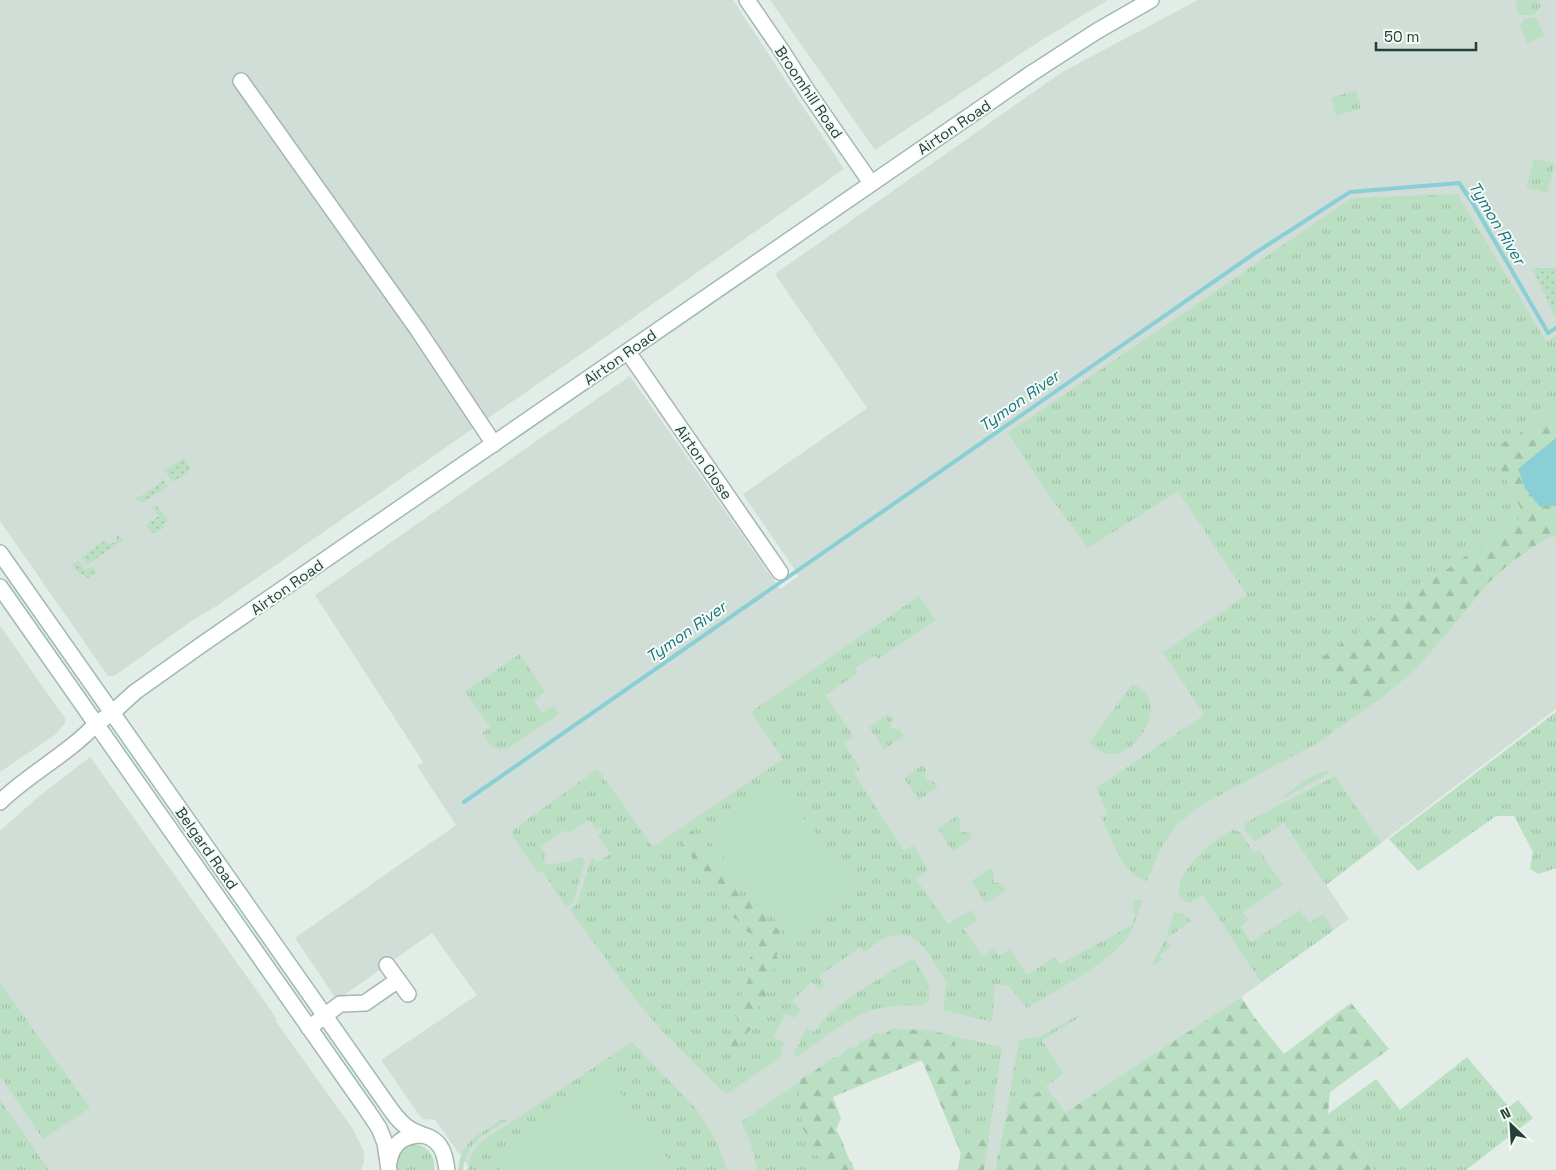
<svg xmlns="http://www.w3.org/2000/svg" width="1556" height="1170" viewBox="0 0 1556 1170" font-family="'Space Grotesk',sans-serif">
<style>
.built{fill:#d1ddd7}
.grass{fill:url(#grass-tufts)}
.forest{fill:url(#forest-firs)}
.garden{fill:url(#garden-dots)}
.pitch{fill:#bbdfc2}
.water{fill:#89cfd5}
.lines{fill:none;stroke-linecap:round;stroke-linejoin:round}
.stream{stroke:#89cfd5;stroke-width:4}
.street-casing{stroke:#a5b6af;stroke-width:18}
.secondary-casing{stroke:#a1baaf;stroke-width:18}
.street{stroke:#fff;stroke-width:15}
.secondary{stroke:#fff;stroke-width:15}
.labels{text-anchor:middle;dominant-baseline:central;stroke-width:4;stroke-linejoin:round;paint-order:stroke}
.street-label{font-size:15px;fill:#224035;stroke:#f4faf6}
.water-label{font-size:16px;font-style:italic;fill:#19767f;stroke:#f4faf6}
</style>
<defs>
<pattern id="grass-tufts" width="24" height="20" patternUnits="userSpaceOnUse" patternTransform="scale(1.25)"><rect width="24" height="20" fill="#bbdfc2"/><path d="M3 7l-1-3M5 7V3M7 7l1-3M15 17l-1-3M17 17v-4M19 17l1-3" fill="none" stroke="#a0c0a7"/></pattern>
<pattern id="forest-firs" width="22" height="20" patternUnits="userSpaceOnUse" patternTransform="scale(1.25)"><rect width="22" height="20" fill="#bbdfc2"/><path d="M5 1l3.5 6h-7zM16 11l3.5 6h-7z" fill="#a0c0a7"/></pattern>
<pattern id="garden-dots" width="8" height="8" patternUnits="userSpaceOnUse" patternTransform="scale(1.25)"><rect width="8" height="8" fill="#bbdfc2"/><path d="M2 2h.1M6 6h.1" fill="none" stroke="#a0c0a7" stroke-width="1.8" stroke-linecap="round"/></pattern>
</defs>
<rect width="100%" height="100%" fill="#e3ede8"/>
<path class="built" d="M0 0H733L844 169 607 336 218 605 190 622 114 676H108L0 521Z
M770 0H1108L1040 41 875 150Z
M1198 0H1556V709L1326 885 1349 919 1241 997 1065 1114 1046 1086 1006 1116 995 1170H958L961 1153 913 1038 804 1079 842 1170H468V1166L435 1120 422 1119 381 1060 477 995 432 933 337 1000 295 938 456 825 417 766 423 762 315 595 630 376 780 589 799 576 743 494 867 408 775 274 1062 72Z
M0 626 65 718V723L55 735 0 772Z
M90 757 277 1019 275 1020 353 1129 364 1152V1162L361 1170H0V831L38 797Z"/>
<path class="grass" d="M1515 0H1539L1541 6 1534 15H1519Z
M1356 90 1361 108 1336 116 1331 98Z
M1534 159 1555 164 1547 193 1526 187Z
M1457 194 1546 341 1556 336V534L1542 541 1513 560 1488 584 1416 669 1379 700 1319 742 1200 806 1176 825 1160 850 1147 881C1122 874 1112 839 1101 817L1108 814 1096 788 1204 715 1163 652 1247 595 1178 491 1088 548 1052 499 1008 433 1352 198Z
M919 596 936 620 878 659 875 655 855 668 858 673 825 695 854 737 844 744 860 769 854 773 904 851 913 845 928 870 916 879 948 924 971 910 977 920 964 929 982 956 994 948 999 956 1010 949 1027 975 1055 957 1060 964 1131 926C1133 923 1135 918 1135 915 1134 908 1131 906 1135 900H1142C1139 910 1136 921 1132 930 1118 959 1056 990 1027 1008L1009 986 995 984 992 1022 943 1010C944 1001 946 991 946 983 945 977 939 970 936 965 926 949 913 929 891 936 881 938 872 947 864 952L860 947 819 976 825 985 819 989 812 982 792 1001 801 1010 795 1018 785 1014 773 1038 784 1042 780 1058 727 1094 723 1092 664 1033 635 999 570 910 577 904 592 856 597 863 610 854 598 836 603 831 600 827 597 830 589 820 568 833 565 830 540 847 546 855 543 857 546 862 544 863V865L567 862 582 857 585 862 573 903 567 907 543 872H538L513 837V830L596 770 599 771 653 847 783 759 751 712Z
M520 654 545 692 534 700 542 713 554 706 559 714 508 748C494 754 489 743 482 733L490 727 465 691Z
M1132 684C1174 700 1136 758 1109 754 1102 753 1095 747 1089 743Z
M1556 712V868L1538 874 1530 869 1533 852 1514 816H1496L1418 871 1389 839Z
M888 714 892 719 890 728 900 730 904 736 884 749 869 727Z
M923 765 926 770 925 779 934 782 938 787 919 800 904 778Z
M1328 771 1330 773 1280 800C1291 790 1313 772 1328 771Z
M1335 776 1381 843 1326 885 1284 823 1255 842 1244 828 1245 823Z
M957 816 961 821 959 831 969 833 972 838 953 852 938 829Z
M1232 830 1240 832 1254 853 1259 850 1283 885 1243 912 1248 920 1240 926 1251 942 1300 910 1309 923 1323 914 1334 930 1261 982 1203 895 1189 903 1181 899C1170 874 1213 840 1232 830Z
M991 868 994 873 993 882 1002 884 1006 890 986 903 971 881Z
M1174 912 1183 914 1191 921 1166 939 1171 947 1160 955 1162 960 1154 965 1153 962 1166 938Z
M913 958C919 967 935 989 928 1000 927 1002 925 1004 923 1005 917 1007 909 1005 904 1005 893 1006 883 1007 873 1010 850 1016 818 1042 798 1056H796L794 1053 807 1028 814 1032 830 1012 858 992Z
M0 983 90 1108 43 1139 0 1076Z
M1086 1013 1042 1040 1063 1074 1006 1116 1019 1040 1041 1036 1077 1016 1082 1015Z
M921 1031 962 1038 1002 1047 984 1170H958L961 1153 913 1038Z
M632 1042 697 1110 713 1135 720 1150 727 1170H468L470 1156 480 1143Z
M1467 1057 1509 1107 1518 1100 1533 1118 1466 1170H1374L1328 1114 1376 1079 1400 1110Z
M804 1079 842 1170H758L749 1139 741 1122Z
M0 1100 49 1170H0Z
M501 1120H507C485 1134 466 1142 463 1170H458C460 1142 480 1134 501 1120Z
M414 1144C428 1146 436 1156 434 1170H396C394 1157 401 1147 414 1144Z"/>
<path class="forest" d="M1556 412V534C1531 547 1508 563 1488 583 1455 618 1430 659 1393 688 1388 692 1383 698 1377 700 1372 701 1364 700 1358 701L1316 662 1524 515 1491 450Z
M687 829 693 832 694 839 700 842 702 848 713 855 718 868 732 874C734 884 735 894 745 898L746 903 749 900 755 905 759 904 767 920 766 924C775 927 782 929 785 938L780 953 776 955 778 958 776 962 771 963 777 966C774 971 768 971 764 975V978L769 986 764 1002 757 1008V1019L752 1028 744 1036 737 1051 733 1054 729 1052C731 1043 730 1034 733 1025L736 1023 738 1019 735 1015 737 1010 743 1003 741 994C749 978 751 981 747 962L758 947C753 943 752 940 753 934L747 932 739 919H734L733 910 728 907 726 902 727 900C715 891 717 887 709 877L699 873 695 861 682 846 683 842 678 835 681 831Z
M1241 997 1255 1018 1284 1054 1351 1003 1389 1049 1330 1092 1328 1114 1374 1170H995L1006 1116 1046 1086 1065 1113Z
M891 1029 926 1030 951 1035 955 1042V1050C962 1055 961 1063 960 1071L966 1078 969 1087C963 1093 956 1095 951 1101L953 1108C968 1113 966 1115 961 1128 967 1137 979 1137 989 1139L984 1170H958L961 1153 922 1060 833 1097 841 1118 836 1130C843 1140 845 1151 850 1161L852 1162 854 1170H824L825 1168 819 1161V1157L813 1153V1145L803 1129 798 1097 800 1093V1079C811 1074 820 1067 830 1060 833 1057 838 1058 841 1056 842 1055 842 1054 843 1053 847 1048 852 1047 857 1047L859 1043 871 1038 873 1034 877 1033 885 1034Z"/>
<path class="garden" d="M1532 268H1556V318Z
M183 458 191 470 173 482 165 471Z
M164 480 168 486 144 502 135 500Z
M156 505 168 521 163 524 165 527 154 534 146 525 159 516 152 507Z
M119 535 123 540 87 565 81 557 105 540 108 544 116 542 117 536Z
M78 560 85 570 92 566 97 573 88 578 80 574 72 565Z"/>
<path class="pitch" d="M1536 17 1544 35 1527 43 1520 26 1524 19Z
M775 784 857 883 790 938 708 839Z
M605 1071 676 1170H501L492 1156Z"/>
<path class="water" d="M1556 438V506L1540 507 1525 488 1518 469Z"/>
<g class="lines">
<path class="stream" d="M464 802 1255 253 1350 192 1459 183 1472 202 1548 333 1556 328"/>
<g class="street-casing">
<path id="street" d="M747 0 782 51 808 92 871 183
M241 81 418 330 494 444
M628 352 780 572
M0 802C30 773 68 754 96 724
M387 965 408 994
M309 1028 340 1004 365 1003 398 980"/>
</g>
<g class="secondary-casing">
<path id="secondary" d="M0 553 384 1100C391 1110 399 1123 410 1129 416 1133 423 1135 429 1137 443 1144 445 1156 447 1170
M0 587 367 1110 379 1128 385 1143 389 1170
M96 724 112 713 135 692 204 643 1032 73 1097 31 1151 0
M389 1162C392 1143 404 1135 422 1135"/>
</g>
<use href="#street" class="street"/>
<use href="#secondary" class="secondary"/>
</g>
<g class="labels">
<g class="street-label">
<text transform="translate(809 92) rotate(56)">Broomhill Road</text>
<text transform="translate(954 127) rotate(-34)">Airton Road</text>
<text transform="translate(620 357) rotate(-35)">Airton Road</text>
<text transform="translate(704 462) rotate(55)">Airton Close</text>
<text transform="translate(287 587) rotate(-35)">Airton Road</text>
<text transform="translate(207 848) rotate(55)">Belgard Road</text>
</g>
<g class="water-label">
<text transform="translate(1497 223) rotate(59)">Tymon River</text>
<text transform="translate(1019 401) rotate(-35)">Tymon River</text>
<text transform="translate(686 632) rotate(-35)">Tymon River</text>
</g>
</g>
<g transform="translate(1511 1125) rotate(335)" stroke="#f4faf6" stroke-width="4" paint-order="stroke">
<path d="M0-4L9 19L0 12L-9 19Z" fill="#224035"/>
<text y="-8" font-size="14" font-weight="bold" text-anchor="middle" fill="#224035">N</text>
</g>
<path d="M1376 42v8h100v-8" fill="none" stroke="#224035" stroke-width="2.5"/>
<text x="1384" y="42" font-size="15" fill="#224035" stroke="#f4faf6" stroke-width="4" paint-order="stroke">50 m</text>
</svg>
